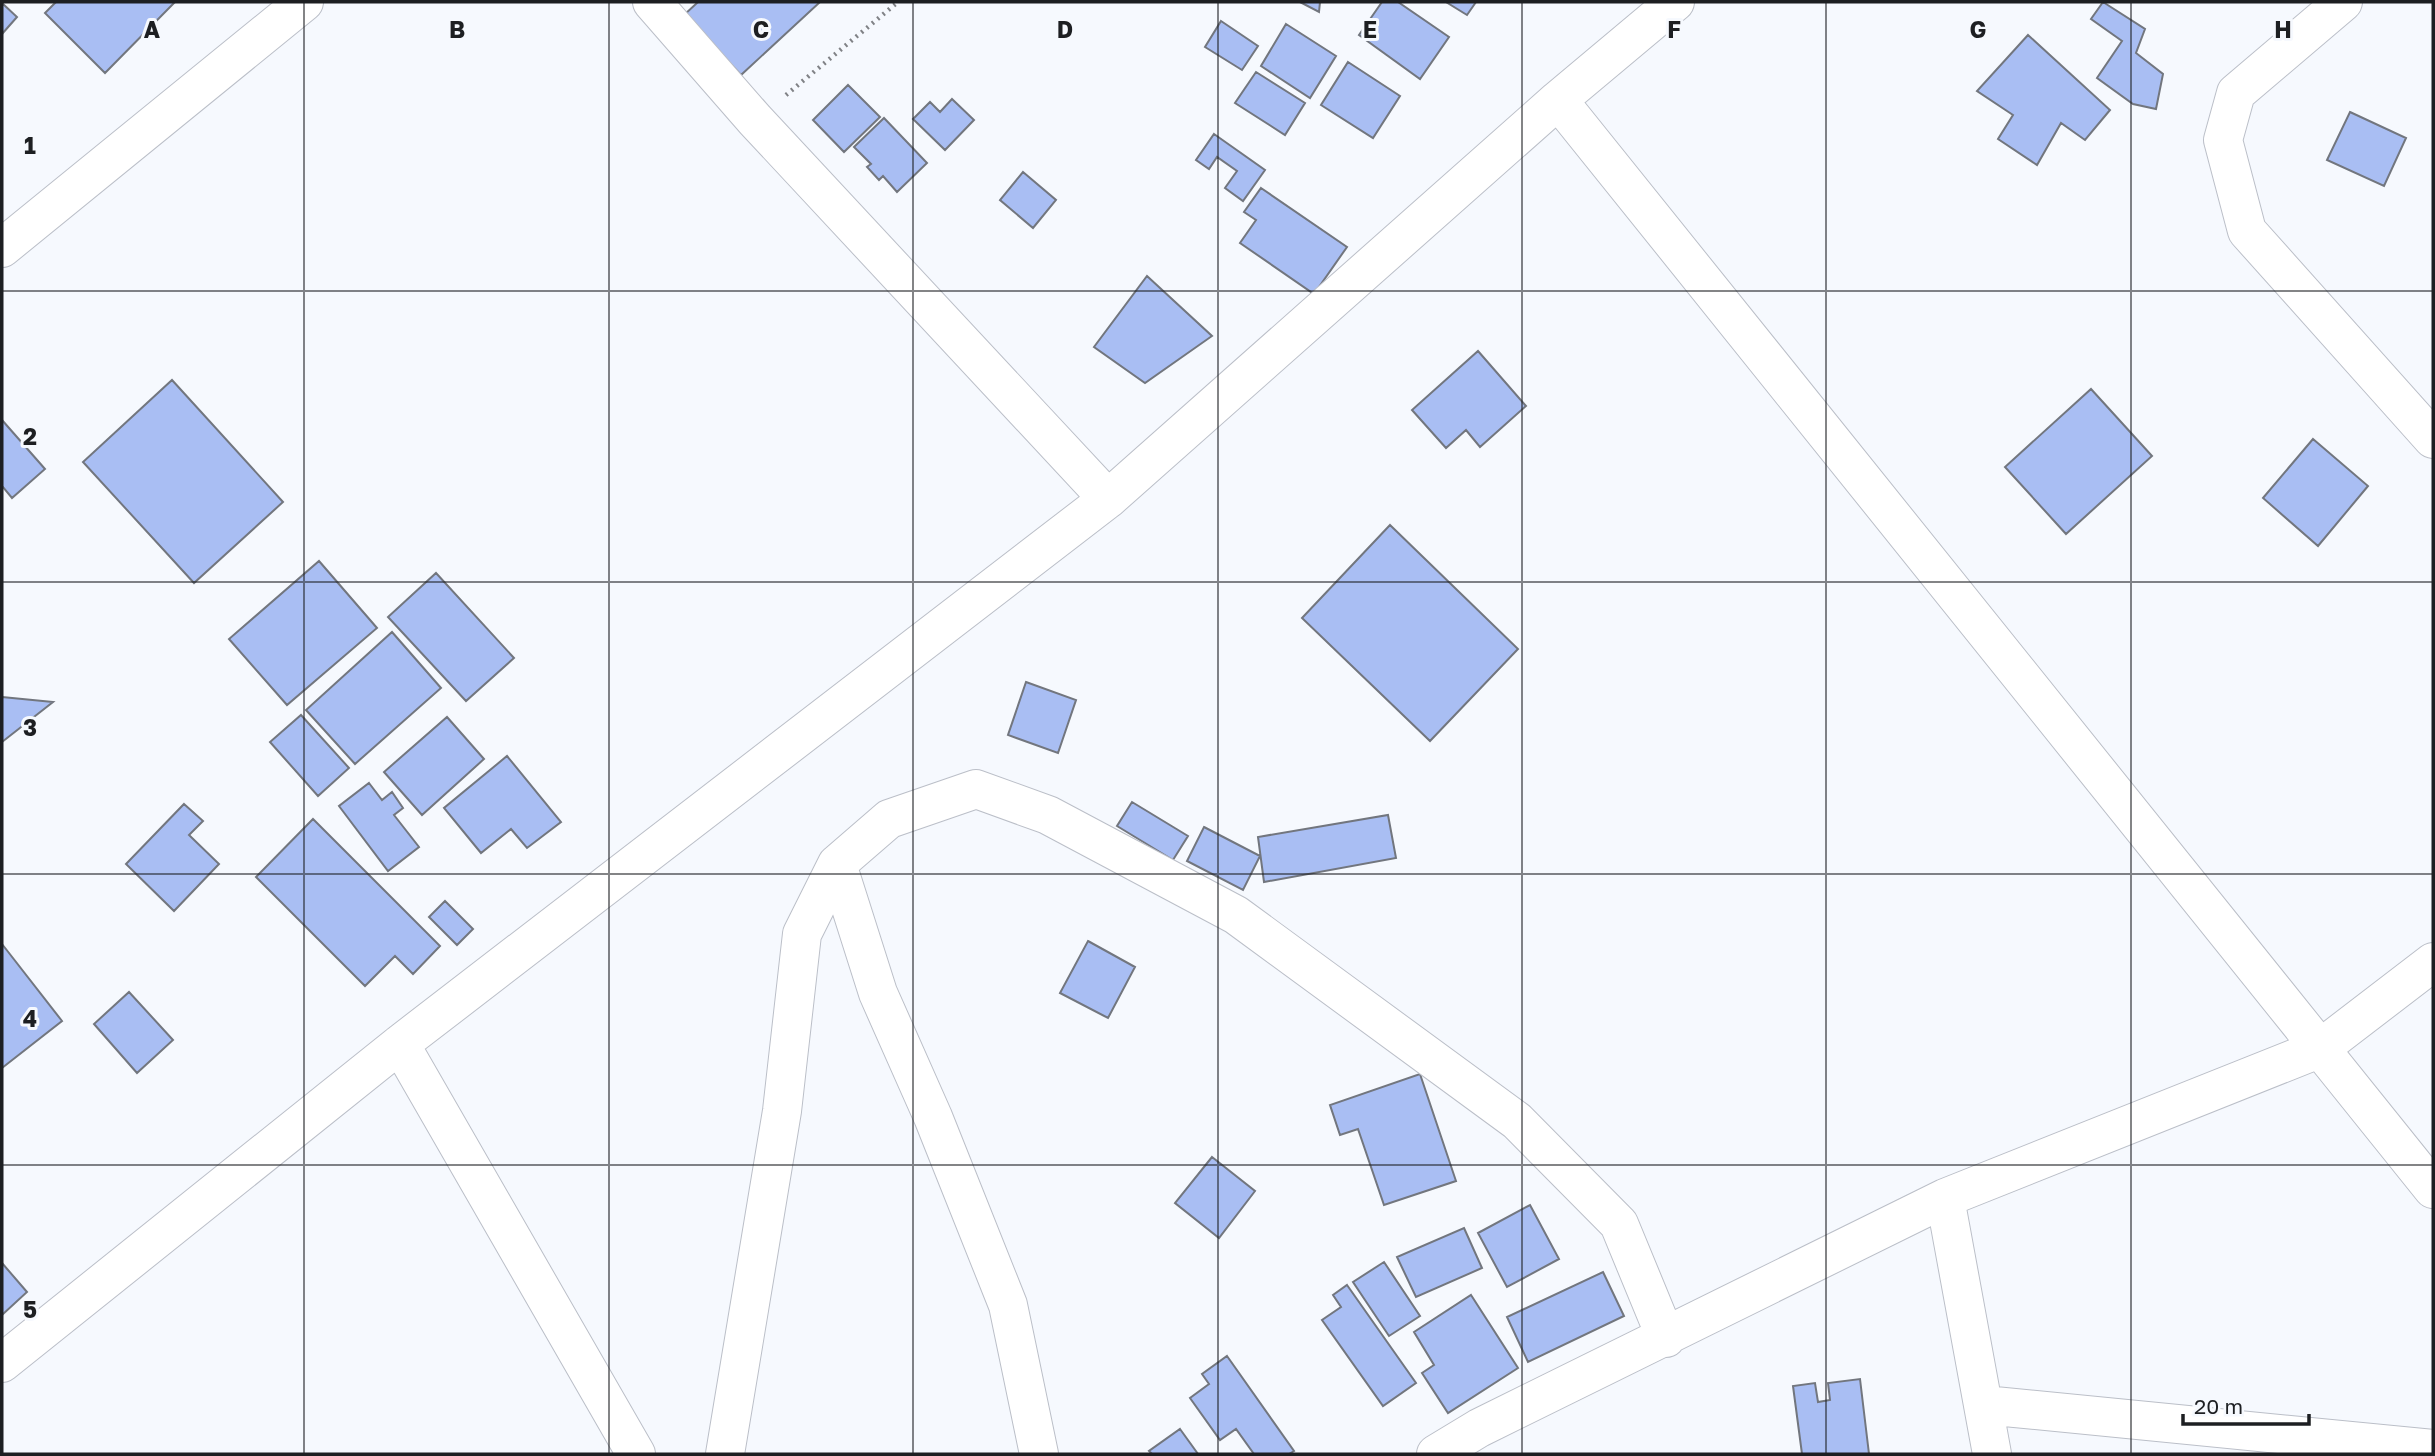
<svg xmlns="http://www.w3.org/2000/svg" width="2435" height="1456" viewBox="0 0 2435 1456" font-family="'Golos Text',sans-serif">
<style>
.building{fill:#a9bef3;stroke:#72767e;stroke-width:2}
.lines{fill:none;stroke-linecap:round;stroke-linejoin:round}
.minor-casing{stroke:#bbbfc8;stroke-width:40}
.path{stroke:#808286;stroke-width:4.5;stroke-dasharray:2 5;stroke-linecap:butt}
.minor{stroke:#fff;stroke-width:38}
.grid{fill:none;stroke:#1d1f22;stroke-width:2;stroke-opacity:0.55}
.grid-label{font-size:23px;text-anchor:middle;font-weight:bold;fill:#1d1f22;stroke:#f6f9fe;stroke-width:6;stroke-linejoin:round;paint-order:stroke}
</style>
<rect width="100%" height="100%" fill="#f6f9fe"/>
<path class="building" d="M56 2H175L105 73 45 13Z
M698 2H820L741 75 684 15Z
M1300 2H1320L1319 12Z
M1382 2H1398L1449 37 1420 79 1359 35Z
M1446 2H1476L1467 15Z
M2103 2 2145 29 2136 53 2163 74 2156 109 2133 104 2097 78 2122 41 2091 19Z
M2 3 17 17 2 34Z
M1221 21 1258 46 1242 70 1205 47Z
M1286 24 1336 56 1310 98 1261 66Z
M2028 35 2110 110 2085 140 2061 123 2037 165 1998 139 2013 115 1977 91Z
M1348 62 1400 96 1373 138 1321 105Z
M1256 72 1305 103 1285 135 1235 103Z
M848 85 880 117 844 152 813 120Z
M952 99 974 120 945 150 913 119 930 102 940 112Z
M2350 112 2406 138 2384 186 2327 160Z
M884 118 927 163 897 192 883 176 879 180 867 167 871 164 854 147Z
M1214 134 1265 170 1243 201 1225 188 1237 171 1217 157 1209 169 1196 160Z
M1023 172 1056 200 1033 228 1000 200Z
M1261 188 1347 247 1314 294 1240 243 1256 220 1244 212Z
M1147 276 1212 336 1145 383 1094 347Z
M1478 351 1526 406 1480 447 1466 430 1446 448 1412 410Z
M172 380 283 502 194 583 83 462Z
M2091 389 2152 456 2066 534 2005 467Z
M2 420 45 469 12 498 2 486Z
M2313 439 2368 486 2318 546 2263 498Z
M1390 525 1518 649 1430 741 1302 618Z
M319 561 377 628 287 705 229 639Z
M436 573 514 658 466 701 388 617Z
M392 632 441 688 355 764 306 710Z
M1026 682 1076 700 1058 753 1008 735Z
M2 697 53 702 2 742Z
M301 715 349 768 318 796 270 742Z
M447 717 484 759 422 815 384 772Z
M507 756 561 822 527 848 511 829 481 853 444 808Z
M369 783 382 800 392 792 403 808 394 815 419 847 388 871 339 806Z
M1132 802 1188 836 1173 860 1117 826Z
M184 804 203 821 189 835 219 864 174 911 126 864Z
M1388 815 1396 858 1264 882 1258 837Z
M313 819 440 946 413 974 395 956 365 986 256 877Z
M1204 827 1260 856 1243 890 1187 861Z
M445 901 473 929 457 945 429 917Z
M1088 941 1135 967 1108 1018 1060 993Z
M2 944 62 1021 2 1068Z
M129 992 173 1040 137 1073 94 1024Z
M1420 1074 1456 1181 1384 1205 1358 1129 1340 1135 1330 1105Z
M1212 1157 1255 1191 1219 1238 1175 1203Z
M1530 1205 1559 1259 1507 1287 1478 1233Z
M1464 1228 1482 1268 1416 1297 1397 1257Z
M1384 1262 1420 1316 1389 1336 1353 1282Z
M2 1263 27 1292 2 1315Z
M1603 1272 1624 1316 1528 1362 1507 1317Z
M1347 1285 1416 1383 1383 1406 1322 1320 1341 1307 1333 1295Z
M1471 1295 1518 1368 1448 1413 1422 1373 1434 1365 1414 1332Z
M1227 1356 1294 1451 1289 1454H1254L1236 1429 1220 1440 1190 1398 1209 1384 1202 1374Z
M1860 1379 1869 1454H1802L1793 1386 1815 1383 1818 1402 1830 1400 1828 1383Z
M1180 1429 1198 1454H1152L1149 1451Z"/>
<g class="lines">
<g class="minor-casing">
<path id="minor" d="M652 2 755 120 1108 499
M2343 2 2236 93 2223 140 2247 231 2433 439
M1558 100 2433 1189
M2 248 304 2
M837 864 878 993 933 1117 1008 1305 1039 1454
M400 1044 636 1454
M1945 1198 2321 1048 2433 962
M2 1363 400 1044 1108 499 1558 100 1675 2
M1984 1405 2433 1449
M725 1454 782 1111 802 934 837 864 889 819 976 789 1048 815 1236 915 1517 1121 1619 1224 1666 1338
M1436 1454 1479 1428 1945 1198 1992 1454"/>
</g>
<path class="path" d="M786 95 898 2"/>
<use href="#minor" class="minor"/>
</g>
<path class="grid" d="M304 2V1454M609 2V1454M913 2V1454M1218 2V1454M1522 2V1454M1826 2V1454M2131 2V1454M2 291H2433M2 582H2433M2 874H2433M2 1165H2433"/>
<g class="grid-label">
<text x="152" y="38">A</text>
<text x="457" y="38">B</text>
<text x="761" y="38">C</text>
<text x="1065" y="38">D</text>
<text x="1370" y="38">E</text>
<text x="1674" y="38">F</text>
<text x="1978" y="38">G</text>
<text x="2283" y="38">H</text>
<text x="30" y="154">1</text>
<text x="30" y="445">2</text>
<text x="30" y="736">3</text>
<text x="30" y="1027">4</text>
<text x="30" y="1318">5</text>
</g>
<rect width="2435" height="1456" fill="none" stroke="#1d1f22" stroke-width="7"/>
<path d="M2183 1414v10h126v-10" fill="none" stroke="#1d1f22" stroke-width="3.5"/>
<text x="2194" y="1414" font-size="21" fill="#1d1f22" stroke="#f6f9fe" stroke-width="5" paint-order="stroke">20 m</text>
</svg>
